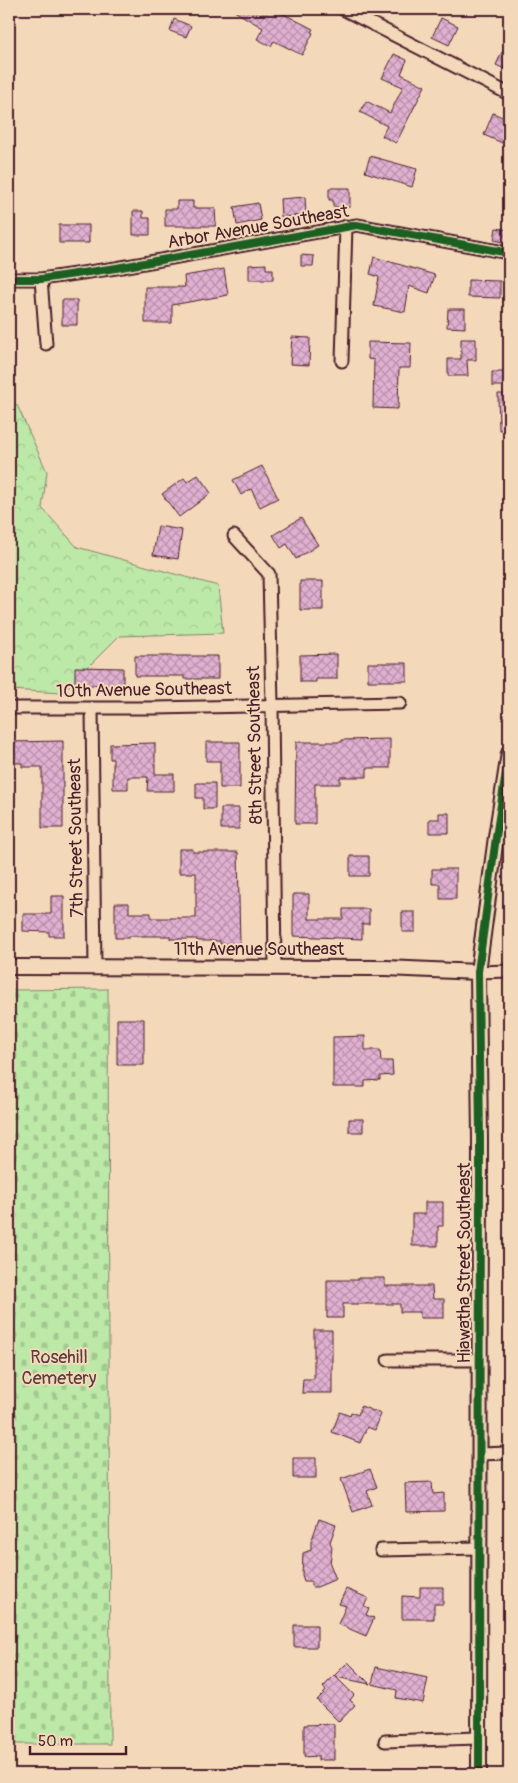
<svg xmlns="http://www.w3.org/2000/svg" width="518" height="1783" viewBox="0 0 518 1783" font-family="Pangolin,sans-serif">
<style>
.forest{fill:url(#forest-crowns);stroke:#838469}
.cemetery{fill:url(#cemetery-stones);stroke:#838469}
.building{fill:url(#building-cross-hatch);stroke:#4a1f2b}
.lines{fill:none;stroke-linecap:round;stroke-linejoin:round}
.minor-casing{stroke:#4a1f2b;stroke-width:15}
.tertiary-casing{stroke:#4a1f2b;stroke-width:18}
.minor{stroke:#f3d9ba;stroke-width:11}
.tertiary{stroke:#f3d9ba;stroke-width:14}
.cycleway-casing{stroke:#f3d9ba;stroke-width:11}
.cycleway{stroke:#1b5e20;stroke-width:8}
.labels{text-anchor:middle;dominant-baseline:central;stroke-width:4;stroke-linejoin:round;paint-order:stroke}
.street-label{font-size:18px;fill:#4a1f2b;stroke:#f3d9ba}
.park-label{font-size:18px;fill:#5b3d3e;stroke:#f3d9ba}
</style>
<defs>
<pattern id="forest-crowns" width="20" height="18" patternUnits="userSpaceOnUse" patternTransform="scale(1.25)"><rect width="20" height="18" fill="#bce9a7"/><path d="M2 6a3 3 0 1 1 6 0M12 15a3 3 0 1 1 6 0" fill="none" stroke="#a3c790"/></pattern>
<pattern id="cemetery-stones" width="16" height="16" patternUnits="userSpaceOnUse" patternTransform="scale(1.25)"><rect width="16" height="16" fill="#bce9a7"/><path d="M2 7V4a2 2 0 0 1 4 0v3zM10 15v-3a2 2 0 0 1 4 0v3z" fill="#a3c790"/></pattern>
<pattern id="building-cross-hatch" width="8" height="8" patternUnits="userSpaceOnUse" patternTransform="scale(1.25)"><rect width="8" height="8" fill="#e0b0d1"/><path d="M0 0l8 8M0 8l8-8" fill="none" stroke="#b88faa"/></pattern>
</defs>
<rect width="100%" height="100%" fill="#f3d9ba"/>
<filter id="ink" filterUnits="userSpaceOnUse"><feTurbulence type="fractalNoise" baseFrequency=".02" numOctaves="2"/><feDisplacementMap in="SourceGraphic" scale="10" xChannelSelector="R" yChannelSelector="G"/><feConvolveMatrix kernelMatrix="1 2 1 2 8 2 1 2 1" color-interpolation-filters="sRGB"/></filter>
<g filter="url(#ink)">
<path class="forest" d="M9 403 17 405 47 472 42 508 77 547 218 586 223 633 119 636 62 693 9 690Z"/>
<path class="cemetery" d="M108 989 110 1744H9V990Z"/>
<path class="building" d="M231 9H274L313 29 311 32 313 33 302 55 274 41 271 46 257 39 263 28Z
M441 18 458 26 449 45 432 37Z
M174 19 191 26 186 37 170 31Z
M502 52 509 55V71L496 65Z
M394 54 407 60 401 74 425 86 396 143 382 136 387 126 360 112 366 101 390 113 403 87 382 78Z
M493 113 509 120V146L484 135Z
M370 156 417 169 412 187 365 172Z
M329 188H350V207H333V200H329Z
M305 197 306 215 281 217 280 199Z
M177 201H193V208H215L216 226H165V209H177Z
M258 203 261 220 237 225 234 207Z
M133 211H143V218H150V235H133Z
M59 225H89V243H59Z
M496 228 509 230V243L494 240Z
M301 255 314 256 313 266H301Z
M374 257 435 275 429 293 409 286 405 312 374 306 379 277 370 274Z
M266 264V269H273V280H249V265Z
M224 269 228 295 172 305V323H145V287H185L184 276Z
M468 280 500 281V298L468 297Z
M62 300H77V325H62Z
M448 309H465V328L447 327Z
M292 337 310 338 309 365 290 364Z
M461 339H476V360H467L468 376H448V359H461Z
M368 342 411 343 410 368H399L398 409 373 408 374 360 368 359Z
M492 372H504V386H492Z
M498 394H509V430H499Z
M262 466 278 498 260 507 251 489 241 495 233 480Z
M198 475 211 493 179 517 162 494 184 478 187 482Z
M301 518 318 545 296 559 287 544 281 548 273 535Z
M158 526 182 530 178 559 153 555Z
M300 581H323V610H300Z
M337 654V679H316V682H300V655Z
M135 656H218V679H184V676H135Z
M368 663H407V681H368Z
M75 667 123 668V685H75Z
M390 739V768H367V777H340V784H315V824H295L296 742H342V740Z
M63 741V828H42V767H22V763H9V742Z
M206 742H240V788H220V761H206Z
M155 743V774H174V791H147L148 777H128V789H113V759H110V744Z
M196 783H215V809H203V798H196Z
M221 808H239V829H221Z
M439 813H449V833H429V819H439Z
M179 849H193V852H238L240 944H220V941H197V939H170V936H129V938H115V903H129V913H151V918H196V873H179Z
M350 856H369V876H350Z
M432 869H456V899H440V884H432Z
M293 894H309V919H343V909H369V924H362V939L293 936Z
M51 896H64V936H49V932L23 931V914H51Z
M402 912H415V932H402Z
M117 1019H144V1065H117Z
M365 1036V1050H380L381 1061H392L393 1075 380 1076V1080L365 1081V1087H333V1037Z
M349 1119H363V1132H349Z
M425 1202H443V1226H438V1246H412V1214H425Z
M358 1278H385V1286H432L433 1299H444V1318H420V1312H400V1304H343V1318H327V1280H358Z
M314 1330H332V1393H302L303 1379H314Z
M361 1406 381 1414 375 1430 367 1427 360 1443 332 1432 340 1412 350 1416 351 1412 358 1415Z
M293 1458H316V1478H293Z
M370 1469 377 1487 367 1491 372 1505 353 1512 341 1479Z
M432 1482 433 1494 444 1493V1511L406 1512 405 1483Z
M319 1519 336 1525 330 1542 332 1547 330 1564 336 1579 317 1587H312L310 1581H304L302 1575 303 1553 311 1550V1542Z
M420 1587H443V1604H434V1619H402V1596L420 1597Z
M346 1589 368 1598 364 1606 369 1608 366 1615 374 1618 366 1636 338 1624 346 1606 339 1604Z
M294 1625H317V1647H294Z
M348 1662 370 1684 336 1677 354 1695 350 1700 355 1705 339 1722 317 1700 326 1691 323 1687Z
M376 1667 428 1678 423 1703 396 1698 397 1690 372 1684Z
M334 1724V1760H318V1756L304 1757V1725Z"/>
<g class="lines">
<g class="minor-casing">
<path id="minor" d="M343 9 509 94
M9 279H41L116 268 357 225 509 253
M41 279 46 344
M342 361 346 226
M234 536 269 574 272 705 275 968
M9 708H156L400 703
M92 708 95 968
M478 972 509 971
M388 1360H479
M479 1454 509 1453
M381 1550 479 1548
M385 1741 478 1738"/>
</g>
<g class="tertiary-casing">
<path id="tertiary" d="M9 967 386 968 478 972
M479 1774 480 1140 478 972 496 837 509 753"/>
</g>
<use href="#minor" class="minor"/>
<use href="#tertiary" class="tertiary"/>
<g class="cycleway-casing">
<path id="cycleway" d="M9 279H41L116 268 357 225 509 253
M479 1774 480 1140 478 972 496 837 509 753"/>
</g>
<use href="#cycleway" class="cycleway"/>
</g>
</g>
<g class="labels">
<g class="street-label">
<text transform="translate(258 227) rotate(-10)">Arbor Avenue Southeast</text>
<text transform="translate(144 690) rotate(-1)">10th Avenue Southeast</text>
<text transform="translate(255 745) rotate(-91)">8th Street Southeast</text>
<text transform="translate(76 838) rotate(-91)">7th Street Southeast</text>
<text x="259" y="949">11th Avenue Southeast</text>
<text transform="translate(464 1263) rotate(-90)">Hiawatha Street Southeast</text>
</g>
<g class="park-label">
<text x="59" y="1357">Rosehill<tspan x="59" dy="21">Cemetery</tspan></text>
</g>
</g>
<rect width="518" height="1783" fill="none" stroke="#f3d9ba" stroke-width="30"/>
<rect x="15" y="15" width="488" height="1753" fill="none" stroke="#4a1f2b" stroke-width="2" filter="url(#ink)"/>
<path d="M30 1746v8h96v-8" fill="none" stroke="#4a1f2b" stroke-width="2.5"/>
<text x="38" y="1746" font-size="15" fill="#4a1f2b" stroke="#f3d9ba" stroke-width="4" paint-order="stroke">50 m</text>
</svg>
